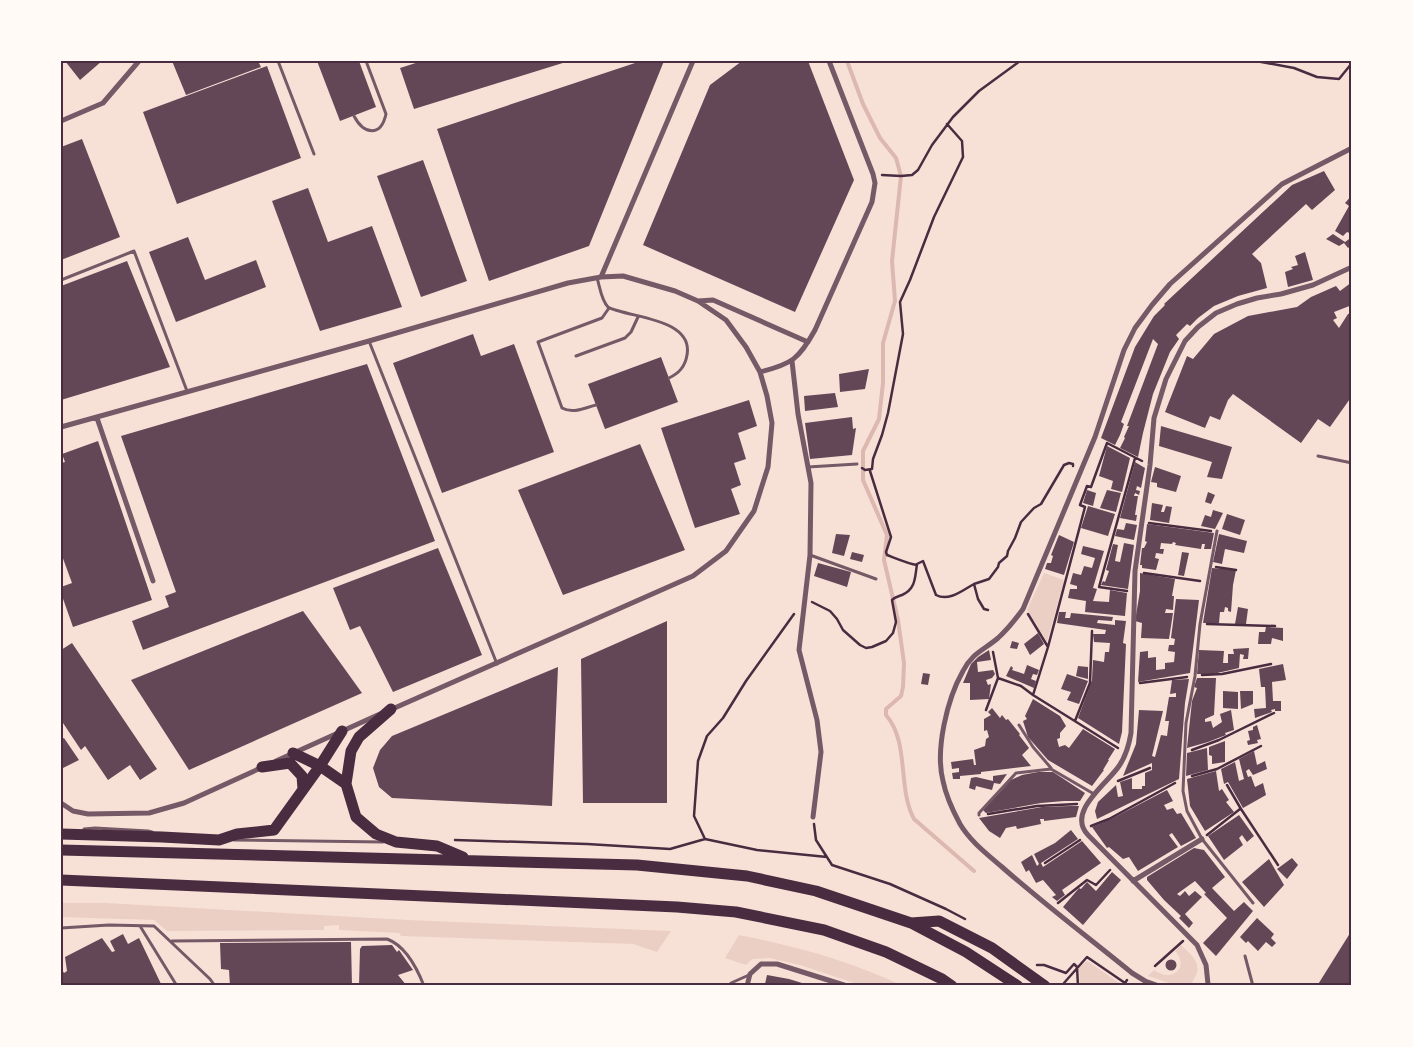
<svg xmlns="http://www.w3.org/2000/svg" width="1413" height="1047" viewBox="0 0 1413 1047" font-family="Poppins,sans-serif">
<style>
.green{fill:#ebcfc5}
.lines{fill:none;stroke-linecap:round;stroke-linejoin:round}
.stream{stroke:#dcb8b0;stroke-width:4}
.building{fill:#644757}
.path{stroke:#4a2c40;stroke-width:2.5}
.service{stroke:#755966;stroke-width:3}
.minor{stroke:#755966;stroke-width:5}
.motorway{stroke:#4a2c40;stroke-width:11}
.neatline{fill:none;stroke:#4a2c40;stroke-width:2}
</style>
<rect width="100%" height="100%" fill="#f7e1d7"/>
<path class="green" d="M1044 573 1064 580 1047 642 1027 610Z
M61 903H106L408 920 671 931 657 952 633 944 401 936 399 933 339 930V925L324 926V930L167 931 154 920 61 917Z
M739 935C796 946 851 961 903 986H863L800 965 769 958 752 959 746 965 725 958Z
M1181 945C1196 959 1205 967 1189 986L1175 985 1148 976 1154 970C1172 983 1190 968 1175 951Z
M1087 961 1124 986H1080L1079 968Z"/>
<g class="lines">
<path class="stream" d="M847 61 863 104 880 138 896 158 901 176 892 261 895 301 883 343V383L879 419 863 451V480L887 535 884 560 898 620 904 663 903 687 901 696 886 709V715C910 743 897 787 914 819L974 871"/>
</g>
<path class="building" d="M65 61H102L80 80Z
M172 61H258L261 67 186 95Z
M317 61H359L376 107 340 121Z
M422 61H566V62L414 109 400 68Z
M641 61H664L589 246 489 281 437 129Z
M742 61H808L854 180 795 312 643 245 710 85Z
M267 66 301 158 177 204 143 112Z
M82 139 120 237 61 260V147Z
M423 160 467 281 421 297 377 176Z
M1324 171 1335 190 1312 210 1306 204 1252 254 1261 263 1267 288 1238 296 1214 306 1198 318 1190 326 1187 324 1176 335 1179 339 1170 352 1153 394 1143 433 1138 457 1120 448 1125 438 1124 437 1129 426H1127L1158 344 1153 339 1121 422 1124 424 1120 435 1115 445 1101 438 1135 347 1154 316 1165 305 1164 304 1292 185Z
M308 188 328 242 372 226 402 307 320 331 272 201Z
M1352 195V234L1347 232 1343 236 1335 231 1349 206 1345 203Z
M1333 234 1345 242 1352 237V245L1348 248 1344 243 1339 246 1326 239Z
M188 237 205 280 256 260 266 287 176 322 149 252Z
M1305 252 1313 280 1288 287 1285 272 1293 269 1291 267 1298 265 1295 256Z
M127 261 170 367 61 400V286Z
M1352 282V305L1334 312 1337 318 1333 320 1339 328 1348 314 1352 313V396L1330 427 1318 419 1301 443 1233 394 1228 400 1220 420 1210 416 1205 428 1165 412 1187 356 1193 359 1214 334 1248 316 1297 307 1311 297 1336 286 1340 291Z
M473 334 481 356 514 344 554 452 442 493 393 363Z
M661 357 678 402 605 429 588 384Z
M367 364 435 541 143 650 132 621 169 607 165 596 176 592 121 436Z
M869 369 865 389 840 392 839 374Z
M835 393 838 407 805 411 804 396Z
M749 400 757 426 738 433 746 459 734 463 741 485 731 489 740 514 695 528 661 428Z
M852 417 853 429 856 428 852 455 810 459 805 423Z
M1161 426 1232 447 1222 479 1207 477 1212 462 1159 446Z
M98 441 152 600 73 627 61 593V587L72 583 61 553V463L65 462 62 454Z
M640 444 685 550 563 595 518 490Z
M1107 446 1130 458 1122 492 1111 489 1113 481 1099 476Z
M1135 462 1145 468 1141 488 1137 486 1136 490 1140 491 1139 495 1135 493 1134 496H1138L1135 515H1137L1136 521 1120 518Z
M1155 467 1181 476 1176 492 1157 487V483L1151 482Z
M1087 490 1096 493 1093 506 1083 503Z
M1107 490 1121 493 1116 512 1100 508Z
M1208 492 1215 495 1211 504 1205 502Z
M1152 503 1163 505 1161 512H1164L1166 506 1172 507 1169 523 1150 520Z
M1088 506 1115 514 1108 536 1081 528Z
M1213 510 1223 513 1215 529 1201 526 1205 515 1211 517Z
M1227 514 1245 520 1240 535 1222 529Z
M1126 523 1137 525 1134 540 1115 536 1117 529 1124 530Z
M1147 524 1214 533 1211 549H1204L1205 544H1202L1201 549 1175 545 1176 543 1173 542 1172 544 1161 543 1160 549H1164L1163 554 1156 553 1155 558 1159 559 1156 570 1142 568V565H1140L1142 548H1144L1147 542 1145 541Z
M836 534 850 535 844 556 832 553Z
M1219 534 1247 541 1244 553 1225 549 1222 564 1213 562Z
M1059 535 1074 542 1064 575 1045 569 1047 563H1051L1053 556 1051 555Z
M1124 543 1134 545 1128 589 1101 585 1103 581 1105 582 1109 571 1106 570 1113 544 1118 545 1115 561 1120 562Z
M1083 546 1104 551 1093 588 1097 589 1093 601 1109 602 1110 590 1127 593 1125 616 1085 612 1086 601 1068 598 1070 589H1077V586L1070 584 1073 573 1081 575 1084 566 1092 568 1095 558 1081 554Z
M438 548 482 655 393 692 360 626 350 630 333 588Z
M852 552 864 555 862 562 850 559Z
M1182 552 1189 553 1184 576 1178 575Z
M818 563 851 572 847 587 814 576Z
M1212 568 1236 570 1233 585 1231 612 1228 611V608L1225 607 1224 612H1220L1219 623H1203Z
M1140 573 1175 579 1172 596H1174L1173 610 1166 609 1165 613H1173L1169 639 1141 638 1142 623 1135 621 1140 591Z
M1176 599 1199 600 1190 673 1138 682 1140 652 1148 651V658L1156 657V670L1165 669V663L1174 662 1175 652 1168 651 1169 645H1174L1175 639 1171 638Z
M1238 607 1248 609 1246 624H1235Z
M303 611 362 693 189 770 131 680Z
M1059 612H1066L1065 618H1070L1071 613 1113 617 1112 621 1098 620 1097 623 1115 625V620L1126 621 1123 643 1126 644 1122 732 1119 744 1078 718 1092 680 1093 660 1104 662 1105 652H1109L1110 643 1094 642 1093 634H1105L1106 630 1057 623Z
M667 621V803H583L581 659Z
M1266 627 1283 628V641L1272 638 1271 644H1258L1259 632H1265Z
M1038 633 1044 644 1030 655 1024 644Z
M1012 641 1019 643 1017 649 1010 648Z
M72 643 157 769 140 780 130 765 108 780 85 746 81 750 61 720V650Z
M1249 648 1248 659H1243L1244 655 1240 654 1239 668 1213 674H1197L1199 650 1224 651 1223 663H1228V654H1234L1233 649Z
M989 650 991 660 977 662 978 672 993 670 995 674 992 678 986 680 988 685 991 684 989 699 970 700V683H963L971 664 978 657Z
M1283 664 1286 680 1272 682 1273 701H1281V711H1275V709L1271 710 1272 712 1255 718 1254 709 1266 708 1265 687H1261L1259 669Z
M1027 665 1039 670 1037 675 1033 674 1031 679 1036 681 1034 688 1006 676 1011 666 1013 668 1012 670 1024 674Z
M1078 666 1088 667V679L1076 676Z
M558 667 552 806 392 798 379 787 373 768 380 750 392 736Z
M923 673 930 674 928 685 921 684Z
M1067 674 1088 681 1079 704 1067 700 1071 692 1061 689Z
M1197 678H1216L1214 715 1205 719V722L1211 721 1213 728 1222 722 1220 714 1231 710 1234 730 1225 733 1226 735 1208 742 1187 748 1192 701 1197 688 1194 687Z
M1189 679 1185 703 1179 779 1097 819 1095 811 1098 802 1116 785 1118 797 1123 796 1120 782 1132 778V789H1142V786H1145V773L1152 770V763L1123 776 1136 744 1139 710 1163 711 1152 756 1155 757 1161 735 1167 736 1169 721H1165L1169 697H1176V693L1170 694 1172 680Z
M1223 691 1238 692V709L1223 708Z
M1240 691H1253V704L1241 709Z
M1033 699 1060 716 1066 726 1060 733V738L1057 739 1059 747 1065 745 1069 748 1083 729 1115 749 1108 760H1109L1103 770H1104L1092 786 1048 760 1028 737 1023 721 1027 719 1025 716Z
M992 708 1000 718 1002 715 1006 720 1008 719 1020 734 1019 735 1029 748 1022 755 1031 766 981 772V774L960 776V779H953L952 773 959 772V768L952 769 951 762 973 759 974 765H976L974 750 985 746 986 739 989 737 987 730 984 731V719L991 715 988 712Z
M1257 725 1261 739 1257 740 1258 743 1248 745 1247 741 1250 740 1248 731 1253 730V727Z
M64 738 79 760 61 769V739Z
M1225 741V762L1212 764V756L1209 755V747Z
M1207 748 1208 770 1186 776 1187 753Z
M1254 751 1257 765 1265 761 1267 769 1253 775 1249 769 1246 771 1248 777 1251 776 1255 787 1263 783 1266 795 1243 808 1228 782 1224 784 1221 769 1235 762 1239 781 1244 779 1239 759Z
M1216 771 1219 791 1222 789 1229 800 1226 802 1234 812 1205 831 1190 806 1187 779Z
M1038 772H1053L1085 793 1080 801H1064L1041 803 986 813 983 810 1011 780 1022 775Z
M1007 774 1000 784 994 783 992 790 976 786 975 790 969 788 971 778 976 777 993 781V776Z
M1167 790 1173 801 1164 805 1167 810 1173 808 1177 814 1181 813 1196 838 1181 846 1172 833 1169 835 1178 847 1138 871 1129 857 1123 859 1109 847 1107 848 1092 827 1109 820Z
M1070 806H1079L1076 817 1044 821V819H1040L1041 824 1017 829 1016 826 1006 828 1000 838 989 831 979 818 1042 807Z
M1239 815 1254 836 1247 842 1242 835 1239 838 1243 845 1224 860 1208 836Z
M1071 830 1078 839 1041 863 1043 867 1082 841 1101 863 1062 890 1065 895 1057 901 1052 897 1056 895 1043 880 1036 883 1029 870 1026 872 1021 862 1032 855 1037 866 1039 864 1034 854 1055 843Z
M1194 848 1204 850 1225 877 1212 888 1234 911 1244 902 1253 911 1216 956 1203 943 1227 918 1204 894 1206 893 1195 881 1177 894 1180 896 1185 891 1189 896 1195 891 1202 897 1185 914 1193 923 1189 928 1179 918 1181 916 1164 900 1147 880V877Z
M1292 858 1298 865 1287 879 1277 869Z
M1269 859 1284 885 1264 907 1242 882Z
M1112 872 1121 880 1083 925 1063 907 1079 888 1081 889 1087 882 1096 891Z
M1257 918 1274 934 1271 938 1276 943 1272 947 1266 942 1258 951 1248 941 1246 943 1240 937Z
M1352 930V986H1317Z
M123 934 128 944 139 938 162 986H129L127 983 118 986H61V968L64 973 67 971 65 957 102 938 112 952 115 951 110 941Z
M351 942 352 986H230L229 970 221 969 220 943Z
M392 945 397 952 399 950 413 970 398 975 407 986H359L360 949 362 946Z
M1165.5 965a5.5 5.5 0 1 1 11 0a5.5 5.5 0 1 1-11 0Z
M767 975 789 979 812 986H769L765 984Z"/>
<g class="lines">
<path class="path" d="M1256 61 1294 68 1317 77 1339 79 1352 63
M882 175 901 176 912 175 918 170 932 145 953 117 979 91 1020 61
M1107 443 1142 461
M862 468 865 470 872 469 873 459 882 435 888 413 903 334 900 302 910 280 934 217 963 157 962 141 947 124
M870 471 891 537 886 552 887 555C895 558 909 564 917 565
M1149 523 1211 531
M1216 567 1236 570
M1144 573 1200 581
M974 584 989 579 998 567 999 563 1007 556 1008 551 1015 538 1021 522 1034 508 1041 504 1064 465 1069 463 1073 464V466
M1127 591 1099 587 1135 458
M812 602 830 611 837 619 843 630 860 645 866 648 872 647 886 641 893 633 896 622 892 600C895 597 897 597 902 595 916 589 915 577 917 564L923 561 936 595C949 602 963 590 974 584L978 599 984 609 988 610
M794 614 746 681 723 718 707 736 698 761 694 816 705 839 757 850 827 857
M1028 614 1048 647
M1207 624 1275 626
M993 652 998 678 1021 686 1033 695 1118 748
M1202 675 1222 674 1271 664
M1140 683 1187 677
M1033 695 1048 647 1085 507 1080 505 1087 486 1091 487 1107 443
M986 710 998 678
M1075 721 1090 683 1092 631
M1192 750 1219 740 1274 713
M1192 776 1217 769 1261 746
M1118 781 1150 768
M1227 785 1241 809 1278 865
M988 814 1037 806 1077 804
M814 824 816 840 832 865 890 884 946 909 965 919
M1091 826 1109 819 1175 783
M1207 835 1240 809
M455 840 587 844 670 849 705 839
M1045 863 1080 840
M1058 903 1087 880 1096 885 1110 870
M1037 965H1044L1066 973 1074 964 1077 967
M1155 966 1183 941
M1077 967 1078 986
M1067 986 1064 983 1087 957 1125 983 1127 980"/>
<path class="service" d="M278 61 314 154
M354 116C364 135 381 137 386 114L366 61
M597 278C600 287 601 300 608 307 611 309 616 310 619 311 641 318 693 322 687 355 685 367 679 373 669 378
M61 280 134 251 187 391
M369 341 497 664
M576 356 625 338 631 332 638 317
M596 405C584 408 573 414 562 408L538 342 602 318 609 308
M1318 456 1352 463
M808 467 857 464
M1217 531 1200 624 1195 676 1186 723 1183 791 1187 811 1202 839 1253 903
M810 555 876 579
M1019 725 1033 747 1051 768
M979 815V813L1016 773 1051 769 1094 794
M84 829 95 828 148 831 152 832
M234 840 383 842
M140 926 177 986
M61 928 109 925 154 926 210 979 215 986
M172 941 387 939C406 946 417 968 424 986
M1245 956 1253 986
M730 986 731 983 749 975"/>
<path class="minor" d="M61 121 103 103 139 61
M601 277 693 61
M698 301 713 300 808 342
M792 361 798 414 811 483 810 555 799 650 817 720 821 752 813 817
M760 372C792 364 799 359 815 330L872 202 875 183 873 174 829 61
M97 418 153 581
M61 427 369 341 568 283 601 277 623 276 675 291 698 301 726 320 746 347 760 372 767 396 772 423 768 467 754 511 726 551 693 576 390 710
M276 761 380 714
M61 803 73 811 88 814 149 813 184 803 263 767
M1133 881 1202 839
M1208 984 1206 965 1197 945 1088 835C1066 812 1107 784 1119 766 1126 756 1129 745 1131 733L1135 571 1150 465 1154 418 1166 379 1185 341 1198 327 1216 313 1237 304 1257 298 1281 294 1313 285 1352 267
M747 986 750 974 761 964H777L847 986
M1159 986 1145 981 1132 973C1089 938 1044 904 1002 867 987 854 970 841 960 824 953 811 946 796 943 781 935 750 947 699 963 671 972 653 984 650 998 638 1008 629 1015 620 1023 609L1095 437 1124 350 1135 328 1152 305 1170 284 1282 184 1352 148"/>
<path class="motorway" d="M391 709 359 737 351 751 346 784 356 817 376 834 396 842 437 846 463 857
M293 753 320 766 346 784
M262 767 290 763 302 776 303 789
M61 834 162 837 219 840 237 834 274 830 320 766 342 731
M61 850 637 865 747 876 816 891 911 923 966 952 1018 986
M61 880 677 907 736 912 824 930 886 952 942 979 952 986
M911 923 939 921 992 948 1045 986"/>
</g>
<rect width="1413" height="1047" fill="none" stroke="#fffaf5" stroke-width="125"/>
<rect x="62" y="62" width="1288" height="922" class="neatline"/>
</svg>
